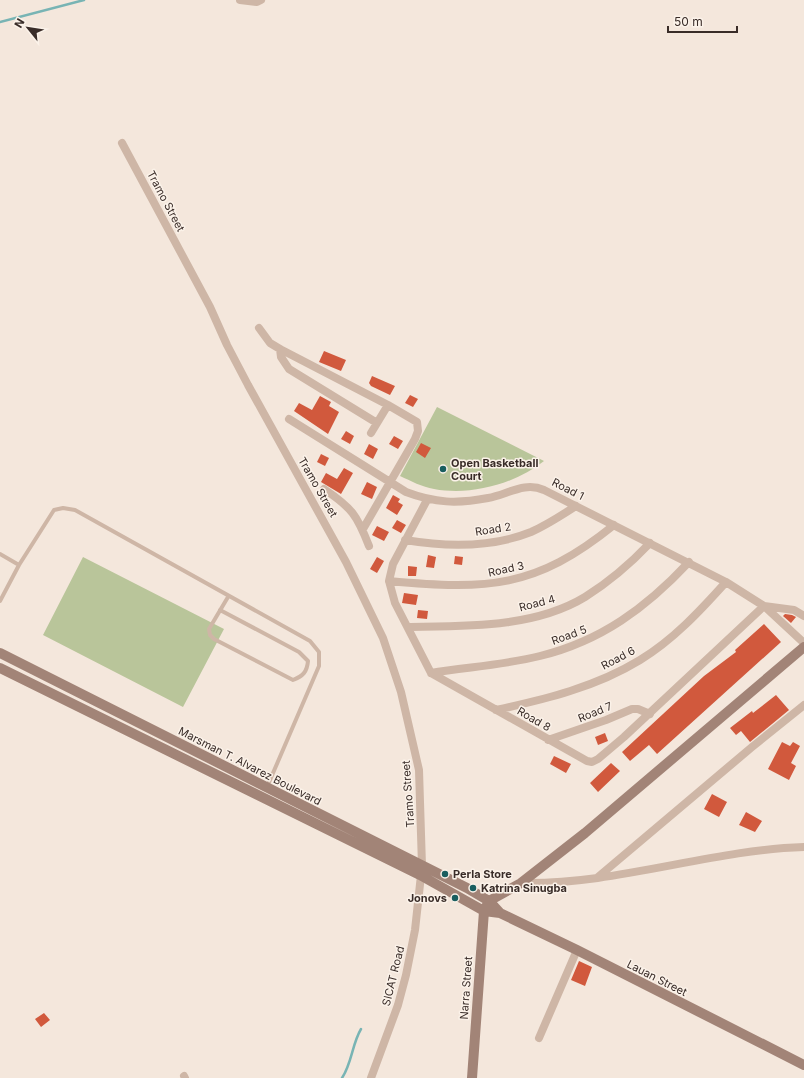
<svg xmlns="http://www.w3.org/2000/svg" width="804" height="1078" viewBox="0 0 804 1078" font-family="Inter,sans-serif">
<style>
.green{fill:#b9c59a}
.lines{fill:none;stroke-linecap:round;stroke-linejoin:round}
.stream{stroke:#78b4b4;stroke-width:2.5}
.building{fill:#d1593d}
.lane{stroke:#ceb6a6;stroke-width:4}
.street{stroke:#ceb6a6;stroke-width:8}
.secondary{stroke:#a28477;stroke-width:10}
.poi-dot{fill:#195e5f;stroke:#fbf2e9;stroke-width:1.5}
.labels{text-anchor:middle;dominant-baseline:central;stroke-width:3;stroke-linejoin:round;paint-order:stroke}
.street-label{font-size:11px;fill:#392c28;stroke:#fbf2e9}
.poi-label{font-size:11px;font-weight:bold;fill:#392c28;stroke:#fbf2e9;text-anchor:start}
</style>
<rect width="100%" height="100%" fill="#f4e7dc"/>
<path class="green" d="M437 407 544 461C515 484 471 496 434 489 422 487 411 481 400 476Z
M83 557 224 629 183 707 43 635Z"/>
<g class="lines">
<path class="stream" d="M0 22 84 0
M342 1078C352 1063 352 1044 361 1029"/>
</g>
<path class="building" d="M324 351 346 360 341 371 319 362Z
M372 376 395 386 390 395 371 386 369 383Z
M410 395 418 399 413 407 405 403Z
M320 396 331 402 329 406 339 412 328 434 294 411 299 403 312 410Z
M346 431 354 436 350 444 341 439Z
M394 436 403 441 398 449 389 444Z
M421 443 431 448 425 458 416 452Z
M369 444 378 449 373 459 364 454Z
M321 454 329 458 325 466 317 462Z
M344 468 353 473 341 494 321 482 326 473 337 479Z
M367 482 377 487 372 499 361 494Z
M393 495 400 499 398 502 403 505 397 515 386 508Z
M397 520 406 525 401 533 392 528Z
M377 526 389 532 384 541 372 535Z
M428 555 436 557 434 568 426 567Z
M455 556 463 557 462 565 454 564Z
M377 557 384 561 377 573 370 569Z
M408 566 417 567 416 576H408Z
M404 593 418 595 416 605 402 603Z
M418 610 428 611 427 619 417 618Z
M785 614 792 615 796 617 791 623 783 616Z
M764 624 781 642 657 754 649 745 630 761 622 752 704 676 736 652 735 650Z
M776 695 789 710 750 742 741 731 736 735 730 728 752 711 753 713Z
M605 733 608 741 598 745 595 737Z
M782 742 790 746 793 742 800 746 791 763 796 766 789 780 768 769Z
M554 756 571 764 566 773 550 764Z
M611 763 620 771 598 792 590 783Z
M712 794 727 802 719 817 704 809Z
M746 812 762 821 755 832 739 825Z
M579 961 592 967 585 986 571 980Z
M44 1013 50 1020 41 1027 35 1019Z"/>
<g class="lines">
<path class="lane" d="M0 554 19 565 0 601
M19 565 54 510 63 508 75 510 310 641 319 652V666L267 787
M220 610 299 652 308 661C307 672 303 676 293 680L214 639 210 635 209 629 228 597"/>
<path class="street" d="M240 0 257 2 261 0
M122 143 210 307 227 345 248 385 346 562 383 638 401 692 419 770 422 866 415 930 406 975 398 1005 371 1078
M259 328 270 343 280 349 388 405 417 422 418 431 415 439 363 529
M280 349 281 357 289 369 377 423
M289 419 406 492C435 503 457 504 488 498 507 495 524 481 544 490L726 582 764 606 804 643
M371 433 388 405
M324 489C352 508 357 515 369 546
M427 500 393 564 389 581 395 603 431 673 587 761 592 762 598 759 624 737 764 606
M405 540C447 547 491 548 531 532 547 525 562 515 576 506
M389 581C487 590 535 589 614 525
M764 606 794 610 804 616
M408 627C466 626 534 628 585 597 609 582 631 563 650 543
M431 673C467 667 505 665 540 656 601 641 646 608 689 562
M496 710C546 699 596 687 640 660 673 640 700 611 726 582
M548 740 606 720 632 709H638L650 714
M598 877 752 747 804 705
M521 883C617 885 709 850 804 847
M539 1038 577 950
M184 1076 185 1078"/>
<path class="secondary" d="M0 653 467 888 489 901 500 913
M0 668 420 875 484 911 500 913 577 950 804 1065
M489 901 521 883 585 833 804 647
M472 1078 484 911 487 905"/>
</g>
<g class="poi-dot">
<circle cx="443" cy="469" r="4"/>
<circle cx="445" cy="874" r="4"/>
<circle cx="473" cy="888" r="4"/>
<circle cx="455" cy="898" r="4"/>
</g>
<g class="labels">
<g class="street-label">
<text transform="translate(166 201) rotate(62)">Tramo Street</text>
<text transform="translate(318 487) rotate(60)">Tramo Street</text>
<text transform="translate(568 489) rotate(27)">Road 1</text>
<text transform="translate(493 529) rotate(-9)">Road 2</text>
<text transform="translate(506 569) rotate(-12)">Road 3</text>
<text transform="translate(537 603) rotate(-15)">Road 4</text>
<text transform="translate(569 635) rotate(-20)">Road 5</text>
<text transform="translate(618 658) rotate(-28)">Road 6</text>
<text transform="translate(595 712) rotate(-22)">Road 7</text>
<text transform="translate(534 719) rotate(30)">Road 8</text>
<text transform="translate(250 766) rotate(27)">Marsman T. Alvarez Boulevard</text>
<text transform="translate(408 794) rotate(-94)">Tramo Street</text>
<text transform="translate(393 976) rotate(-76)">SICAT Road</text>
<text transform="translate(657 978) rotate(27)">Lauan Street</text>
<text transform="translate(466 988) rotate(-86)">Narra Street</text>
</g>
<g class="poi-label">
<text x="451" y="463">Open Basketball<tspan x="451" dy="13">Court</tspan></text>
<text x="453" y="874">Perla Store</text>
<text x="481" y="888">Katrina Sinugba</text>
<text x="447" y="898" text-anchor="end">Jonovs</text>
</g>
</g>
<g transform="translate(28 28) rotate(300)" stroke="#fbf2e9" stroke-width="3" paint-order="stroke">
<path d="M0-3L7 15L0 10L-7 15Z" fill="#392c28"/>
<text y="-6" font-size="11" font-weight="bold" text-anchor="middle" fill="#392c28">N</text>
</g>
<path d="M668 26v6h69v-6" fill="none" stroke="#392c28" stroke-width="2"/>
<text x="674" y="26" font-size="12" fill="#392c28" stroke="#fbf2e9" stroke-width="3" paint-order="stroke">50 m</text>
</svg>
